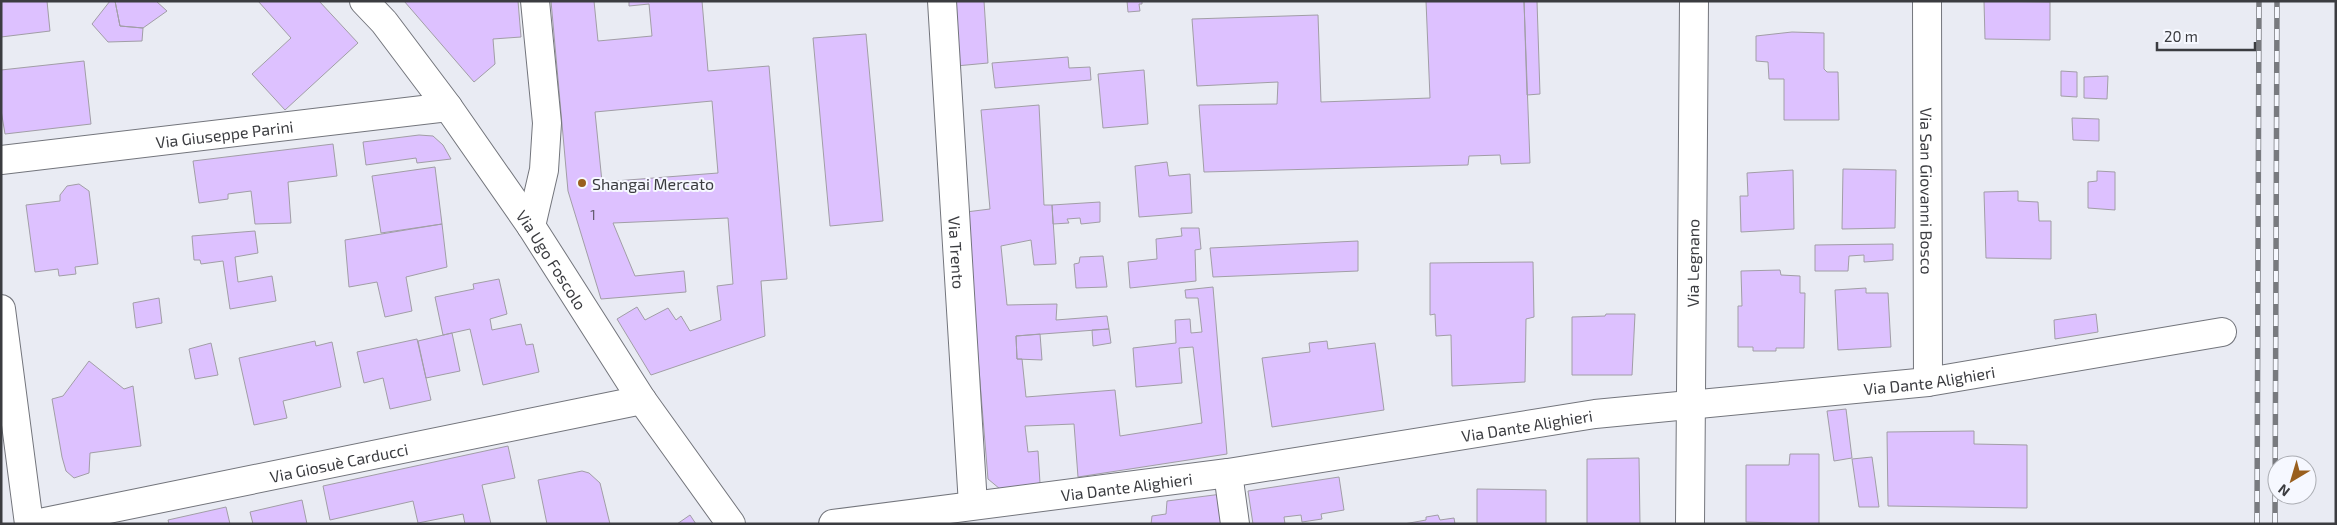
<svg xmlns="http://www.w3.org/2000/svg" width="2337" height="525" viewBox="0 0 2337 525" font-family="'Exo 2',sans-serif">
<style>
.building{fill:#ddc1ff;stroke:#a19ea6;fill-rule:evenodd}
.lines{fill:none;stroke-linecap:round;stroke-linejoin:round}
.street-casing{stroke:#73757c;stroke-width:30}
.secondary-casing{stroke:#73757c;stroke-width:30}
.street{stroke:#fff;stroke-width:28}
.secondary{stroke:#fff;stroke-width:28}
.rail-casing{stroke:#787a7f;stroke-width:5.5}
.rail{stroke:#f6f8ff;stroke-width:4;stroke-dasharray:11;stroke-linecap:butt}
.poi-dot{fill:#995f1e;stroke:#f6f8ff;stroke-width:2}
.labels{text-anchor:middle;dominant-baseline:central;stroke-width:4;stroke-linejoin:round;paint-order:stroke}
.number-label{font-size:14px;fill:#645d70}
.street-label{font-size:16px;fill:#3b3c40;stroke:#f6f8ff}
.poi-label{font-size:16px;fill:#3b3c40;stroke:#f6f8ff;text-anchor:start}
</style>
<rect width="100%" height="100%" fill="#e9ebf3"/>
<path class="building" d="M1 1H47L50 31 1 37Z
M110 1H115L120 26 143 28 142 41 108 42 92 24Z
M115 1H156L167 11 143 28 120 26Z
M258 1H319L358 43 285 110 252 74 291 38Z
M404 1H518L521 37 493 39 495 64 474 82Z
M551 1H594L598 41 652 36 649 4 629 6V1H702L708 71 769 66 787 279 761 281 765 336 651 375 617 319 637 307 645 320 668 308 676 320 681 316 690 331 721 320 717 286 733 284 728 218 613 223 635 276 684 271 686 292 601 299 568 191ZM712 101 718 173 602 182 595 112Z
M951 1H984L988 63 956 66Z
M1127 1H1142V4H1139L1140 11 1128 12Z
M1426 1H1524L1530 163 1501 164 1500 155 1469 156 1468 165 1204 172 1199 105 1277 104 1278 82 1197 86 1192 19 1318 15 1321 102 1430 98Z
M1524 1H1537L1540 94 1527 95Z
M1984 1 2050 2V40L1985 39Z
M1792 32 1824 33V69L1827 72H1838L1839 120H1784V79H1769L1768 62 1756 61V36Z
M866 34 883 221 830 226 813 38Z
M1068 57 1069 68 1090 67 1091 80 995 88 992 63Z
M84 61 91 124 5 134 1 110V70Z
M1144 70 1148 124 1103 128 1098 74Z
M2061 71 2077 72V97L2061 96Z
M2108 76 2107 99 2084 98V77Z
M1039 105 1044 205H1052L1056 264 1034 265 1031 240 1001 246 1007 305 1057 304 1056 320 1107 316 1109 329 1016 336 1017 359H1022L1026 397 1115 390 1120 436 1202 423 1193 347 1179 348 1182 383 1136 387 1133 348 1176 343 1175 320 1190 319 1191 333 1202 332 1198 298H1186L1185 290 1213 287 1227 454 1078 477 1074 424 1025 426 1028 452 1038 451 1040 483 1000 489 988 479 966 212 990 209 981 110Z
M2072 118 2099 119V141L2073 140Z
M419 135 433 136 443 145 451 159 417 163 416 158 366 165 363 142Z
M333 144 337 176 288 182 291 223 255 224 251 191 228 194V199L199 203 193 161Z
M1167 162 1169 176 1190 174 1192 213 1139 217 1135 166Z
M435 167 442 224 381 233 372 176Z
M1843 169 1896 170 1895 228 1842 229Z
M1793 170 1794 229 1741 232 1740 196H1748L1747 173Z
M2097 171 2115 172V210L2088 208V182L2097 181Z
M79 184 89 191 98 264 75 267 76 274 59 276 58 269 35 272 26 205 60 201V195L67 186Z
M2018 191V201L2038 202 2039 221H2051V259L1986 258 1984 192Z
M1100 202V222L1081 224 1080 218 1067 219 1069 223 1053 224 1052 205Z
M442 224 447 267 406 277 412 311 385 317 377 282 349 287 345 240Z
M1181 228H1199L1201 249 1195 250 1196 281 1130 288 1128 262 1157 259 1156 239 1182 236Z
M255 231 258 253 235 257 238 282 272 276 276 301 230 309 223 261 201 264 200 260H194L192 236Z
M1358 241V271L1213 277 1210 248Z
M1893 244V260L1864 262V255L1849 256 1848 271H1815V245Z
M1103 256 1107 287 1076 288 1074 264 1079 263 1080 257Z
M1533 262 1534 317 1526 319 1525 382 1452 386 1451 335 1436 336 1435 314 1430 315V263Z
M1780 270 1781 275 1800 276V293H1805L1804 348H1776V351H1753V347H1738V306H1742L1741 271Z
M499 279 507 314 490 319 492 330 521 324 526 345 533 344 539 372 483 385 470 329 443 335 435 297 474 289 473 284Z
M1866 288V293H1888L1891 347 1838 350 1835 290Z
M159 298 162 323 136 328 133 303Z
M1606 314H1635L1632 375H1572V317L1605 316Z
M2096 314 2098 332 2055 339 2054 320Z
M1109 329 1111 343 1093 346 1092 330Z
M452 333 460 371 426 378 418 341Z
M1040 334 1042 360 1017 359 1016 336Z
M417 339 431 400 390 409 383 378 364 383 357 352Z
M315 341 316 346 332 342 341 387 283 401 287 418 254 425 239 358Z
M1327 341 1328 349 1375 343 1384 410 1272 427 1262 358 1310 352 1309 343Z
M211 343 218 375 195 379 189 349Z
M89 361 124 389 133 386 141 446 90 453 89 473 74 478 66 471 62 457 52 399 63 396Z
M1846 409 1852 458 1834 461 1827 411Z
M1974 431V444L2027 445V508L1888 506 1887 432Z
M508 446 515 478 482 485 491 524H465L463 514 418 523 413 501 330 520 323 486Z
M1790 454H1819V524L1746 522V465H1789Z
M1872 457 1879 507H1859L1852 459Z
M1639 458 1640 524H1587V459Z
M582 471 589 473 600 483 610 524H547L538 480Z
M1339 477 1344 510 1321 514 1322 519 1302 522 1301 515 1284 517 1285 524H1253L1248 491Z
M1477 489 1546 490V524H1477Z
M1222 494 1225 524H1151L1152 516 1166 514 1167 501Z
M302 500 307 524H253L250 512Z
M226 507 230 524H169L168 520Z
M690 515 696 524H677Z
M1438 515 1440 520 1454 518 1455 524H1404L1426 520V517Z"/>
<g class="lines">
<g class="street-casing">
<g id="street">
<path id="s1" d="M364 1 384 22 448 107 531 226 642 400 731 524"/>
<path id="s2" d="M942 1 973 505"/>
<path id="s3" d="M1927 1 1928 382"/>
<path id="s4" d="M1 160 448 107"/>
<path d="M531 226 544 170 547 123 535 1"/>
<path d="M1 309 29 524"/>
<path d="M1228 473 1235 524"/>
<path id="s5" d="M35 524 642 400"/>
<path id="s6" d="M833 524 1228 473 1595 414 1928 382 2222 332"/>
</g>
</g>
<g class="secondary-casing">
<g id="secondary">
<path id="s7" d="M1690 524 1694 1"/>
</g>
</g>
<use href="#street" class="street"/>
<use href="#secondary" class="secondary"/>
<g class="rail-casing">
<path id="rail" d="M2257 524 2259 1
M2275 524 2277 1"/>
</g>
<use href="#rail" class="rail"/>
</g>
<circle class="poi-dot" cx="582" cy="183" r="5"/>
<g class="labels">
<g class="number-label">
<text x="593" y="214">1</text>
</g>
<g class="street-label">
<text stroke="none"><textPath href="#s4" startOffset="225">Via Giuseppe Parini</textPath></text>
<text stroke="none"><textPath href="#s3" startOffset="190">Via San Giovanni Bosco</textPath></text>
<text stroke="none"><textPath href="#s2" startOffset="252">Via Trento</textPath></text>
<text stroke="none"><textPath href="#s1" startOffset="320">Via Ugo Foscolo</textPath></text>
<text stroke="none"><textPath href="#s7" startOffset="261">Via Legnano</textPath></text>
<text stroke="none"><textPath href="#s6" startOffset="1106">Via Dante Alighieri</textPath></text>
<text stroke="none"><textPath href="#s6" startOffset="701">Via Dante Alighieri</textPath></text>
<text stroke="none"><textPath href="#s5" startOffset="310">Via Giosuè Carducci</textPath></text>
<text stroke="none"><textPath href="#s6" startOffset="296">Via Dante Alighieri</textPath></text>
</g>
<g class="poi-label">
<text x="592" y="183">Shangai Mercato</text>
</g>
</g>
<rect width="2337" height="525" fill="none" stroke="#3b3c40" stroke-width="5"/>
<g transform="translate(2292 480) rotate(218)"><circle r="24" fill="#f6f8ff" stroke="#abadb3"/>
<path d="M0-4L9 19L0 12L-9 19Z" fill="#995f1e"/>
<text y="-8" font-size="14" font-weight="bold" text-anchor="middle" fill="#3b3c40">N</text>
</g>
<path d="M2157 42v8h98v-8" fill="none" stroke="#3b3c40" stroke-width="2.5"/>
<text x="2164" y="42" font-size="15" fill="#3b3c40" stroke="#f6f8ff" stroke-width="4" paint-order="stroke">20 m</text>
</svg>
